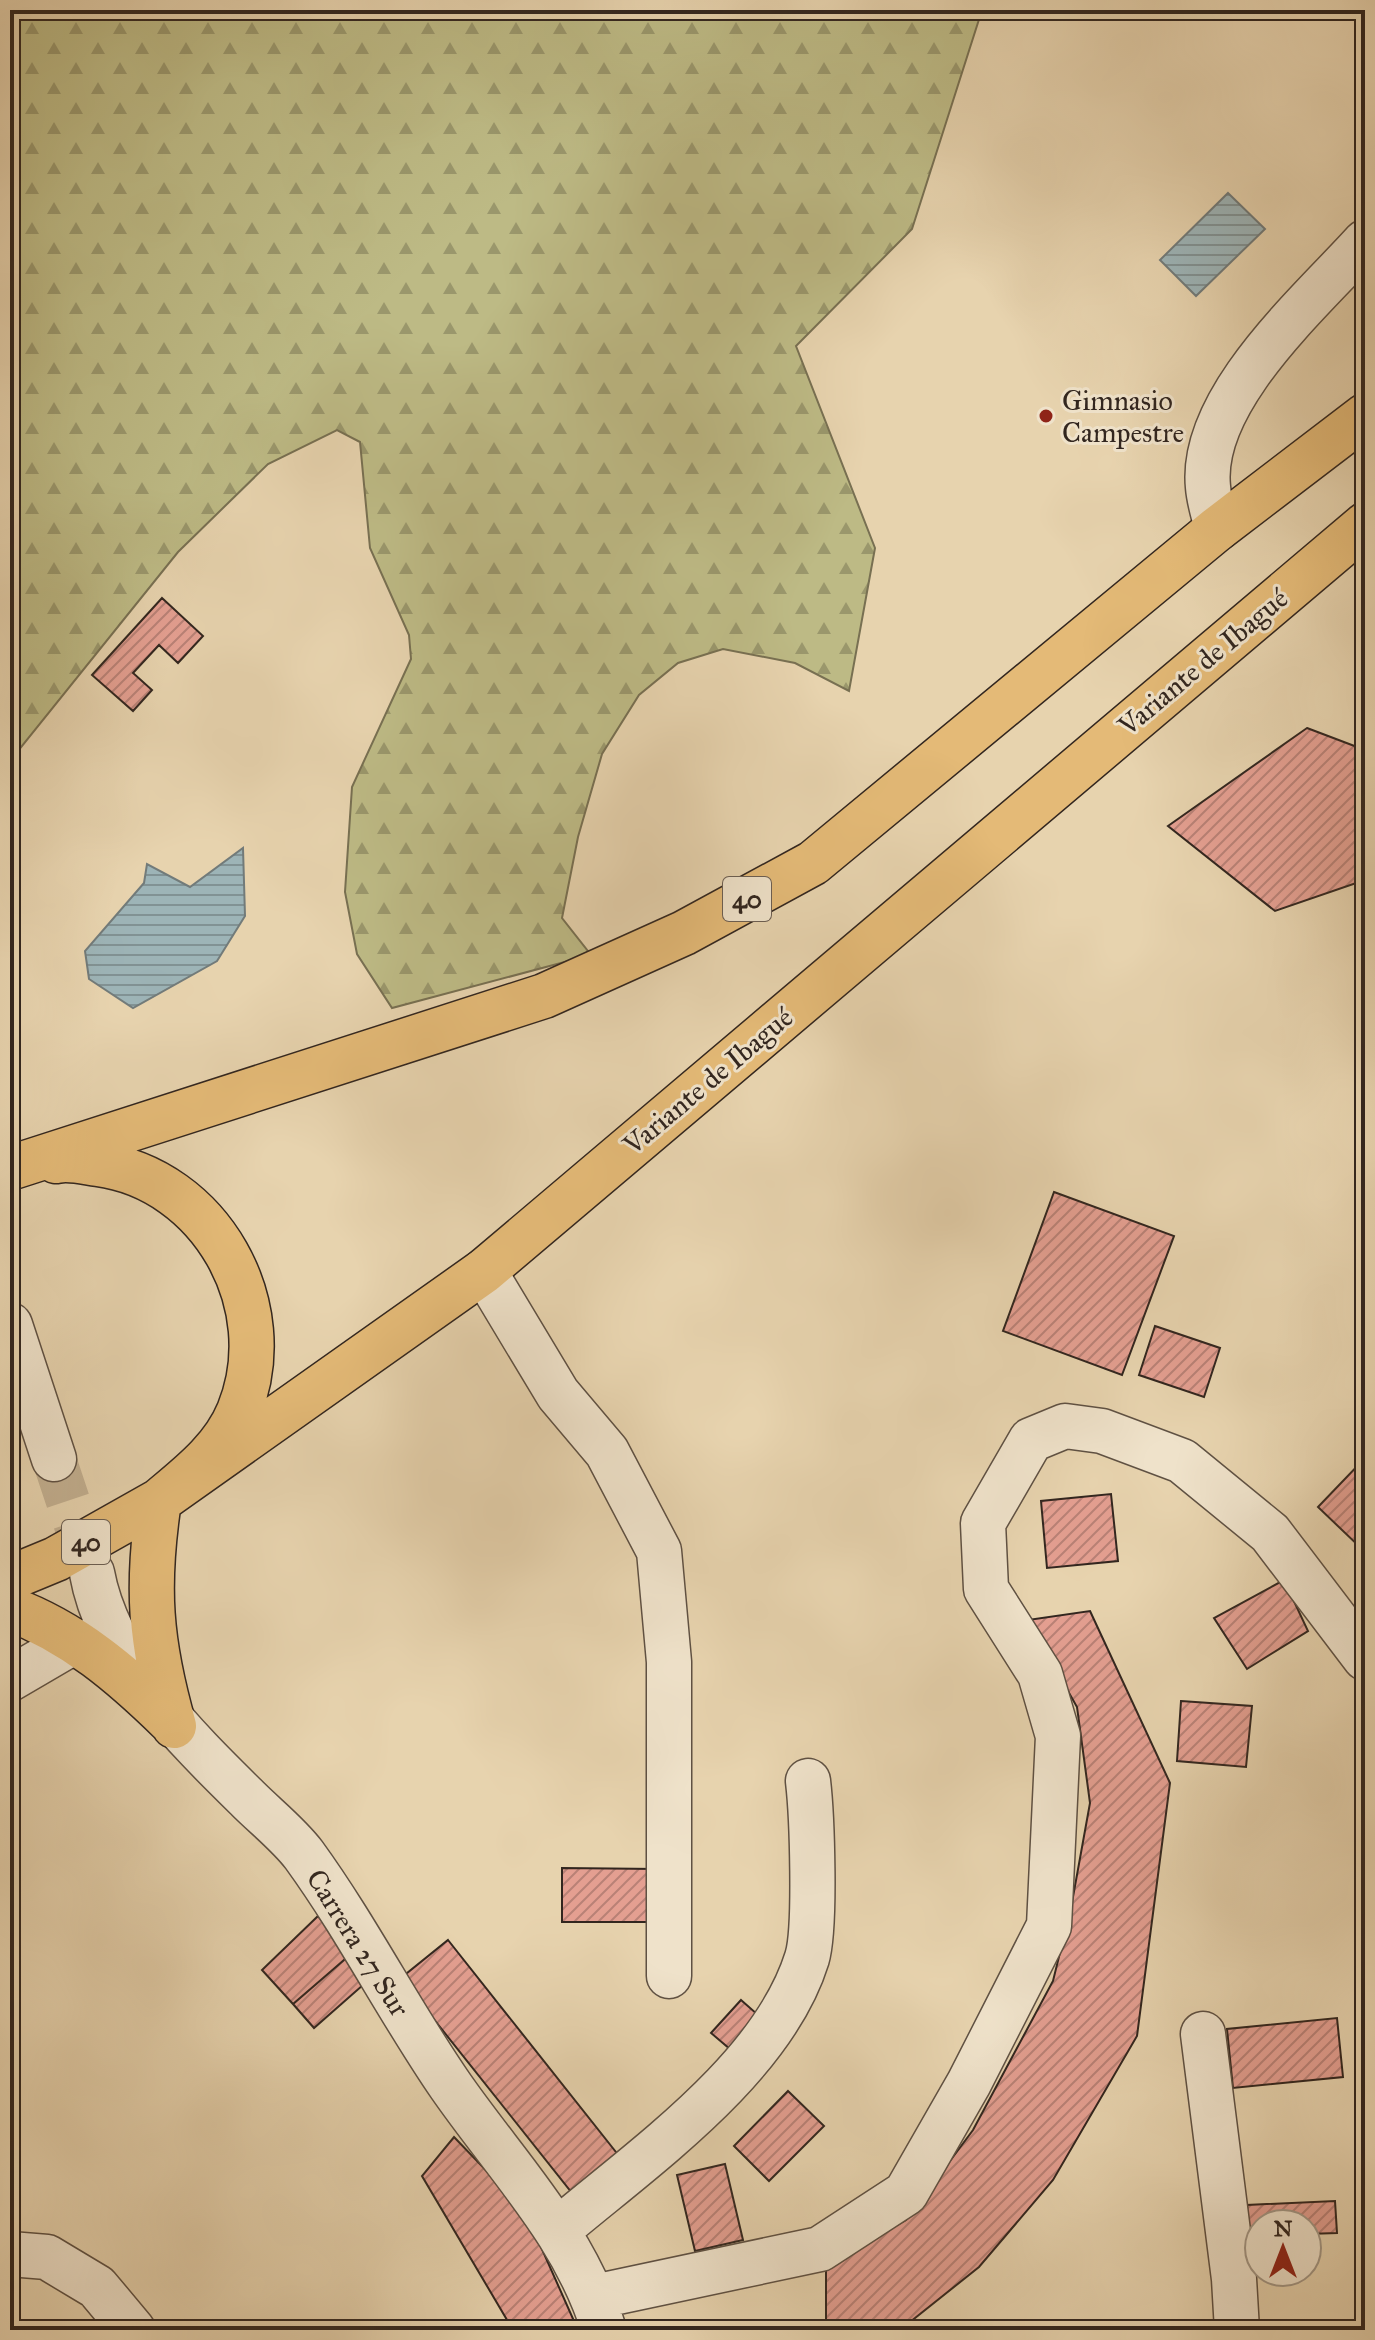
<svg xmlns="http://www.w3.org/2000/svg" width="1375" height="2340" viewBox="0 0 1375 2340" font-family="'IM FELL Great Primer',serif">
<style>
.forest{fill:url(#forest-firs);stroke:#787052;stroke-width:2}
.water{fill:url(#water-rules);stroke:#727b7a;stroke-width:2}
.building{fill:url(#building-hatch);stroke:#32261f;stroke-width:2}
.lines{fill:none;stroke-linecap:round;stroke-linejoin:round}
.minor-tunnel{stroke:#c3b091;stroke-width:44;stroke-dasharray:44 22;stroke-linecap:butt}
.minor-casing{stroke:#5f5143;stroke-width:47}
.highway-casing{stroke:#32261f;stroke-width:47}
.path{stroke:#32261f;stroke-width:5;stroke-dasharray:2 4;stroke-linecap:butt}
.minor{stroke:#efe2ca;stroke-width:44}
.highway{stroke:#e4ba77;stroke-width:44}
.poi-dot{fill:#8f2418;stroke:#efe2ca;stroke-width:3}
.labels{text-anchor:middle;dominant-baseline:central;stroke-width:6;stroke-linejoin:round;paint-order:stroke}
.shield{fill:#efe2ca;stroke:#6b5e52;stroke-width:2}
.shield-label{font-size:26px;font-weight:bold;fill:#32261f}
.poi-label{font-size:28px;fill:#32261f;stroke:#efe2ca;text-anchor:start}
.street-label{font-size:28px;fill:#32261f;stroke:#efe2ca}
</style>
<defs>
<pattern id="forest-firs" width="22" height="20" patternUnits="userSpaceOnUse" patternTransform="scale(2)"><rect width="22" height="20" fill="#bdba85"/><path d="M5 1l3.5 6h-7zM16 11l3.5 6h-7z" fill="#9a976c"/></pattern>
<pattern id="water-rules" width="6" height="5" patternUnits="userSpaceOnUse" patternTransform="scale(2)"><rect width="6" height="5" fill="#9db4b7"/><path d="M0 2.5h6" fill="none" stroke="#819294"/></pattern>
<pattern id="building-hatch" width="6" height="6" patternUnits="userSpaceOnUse" patternTransform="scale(2)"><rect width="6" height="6" fill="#e49f91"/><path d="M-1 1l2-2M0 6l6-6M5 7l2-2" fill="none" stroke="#b98176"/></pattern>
</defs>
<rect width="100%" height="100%" fill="#e7d3ae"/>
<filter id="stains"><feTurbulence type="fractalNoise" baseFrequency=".0025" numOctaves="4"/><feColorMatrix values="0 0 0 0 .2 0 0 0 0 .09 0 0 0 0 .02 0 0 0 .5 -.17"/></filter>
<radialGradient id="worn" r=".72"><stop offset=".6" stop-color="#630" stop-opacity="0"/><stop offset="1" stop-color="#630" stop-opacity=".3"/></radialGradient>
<path class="forest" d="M10 10H982L912 229 796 346 875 548 849 691 795 663 723 649 678 663 639 695 602 754 578 837 562 918 591 955 392 1008 357 954 345 892 352 787 411 659 409 635 370 548 360 442 337 430 268 464 178 552 10 761Z"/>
<path class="water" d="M1228 193 1265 229 1196 296 1160 260Z
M243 848 245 916 217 961 133 1008 89 979 85 951 144 883 147 864 190 887Z"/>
<path class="building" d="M162 598 203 636 178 663 159 645 133 673 152 690 133 711 92 675Z
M1307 728 1365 750V880L1275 911 1168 826Z
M1054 1192 1174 1236 1122 1375 1003 1331Z
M1155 1326 1220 1348 1204 1397 1139 1375Z
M1365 1458V1552L1318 1507Z
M1111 1494 1118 1561 1047 1568 1041 1501Z
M1284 1580 1308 1631 1247 1669 1214 1618Z
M1090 1611 1170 1783 1137 2036 1053 2180 979 2267 900 2330H826V2265L906 2220 973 2130 1053 1981 1071 1908 1090 1803 1077 1707 1028 1620Z
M1181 1701 1252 1706 1246 1767 1177 1761Z
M562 1868 657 1869V1922H562Z
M318 1916 351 1954 293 2004 262 1970Z
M448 1940 627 2166 580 2203 401 1978Z
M351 1954 371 1978 314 2028 293 2004Z
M741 2000 766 2022 737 2055 711 2033Z
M1337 2018 1343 2077 1233 2088 1227 2029Z
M788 2091 824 2126 769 2181 734 2146Z
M454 2137 525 2211 578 2330H513L422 2176Z
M725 2164 743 2240 695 2251 677 2175Z
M1335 2201 1337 2233 1307 2234V2224H1259V2236L1248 2237 1247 2205Z"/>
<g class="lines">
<path class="minor-tunnel" d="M54 1459 92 1573"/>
<g class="minor-casing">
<path id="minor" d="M1217 529C1214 515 1209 501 1208 487 1199 399 1311 302 1365 242
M484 1271 558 1394 607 1452 659 1551 669 1662V1976
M10 1325 54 1459
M92 1573C108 1662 187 1739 248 1799 266 1817 289 1835 304 1855 357 1928 399 2011 450 2085 506 2166 575 2234 604 2330
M10 1679 75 1641
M1203 2034 1234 2279 1237 2330
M559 2229C644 2157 773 2068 807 1958 816 1928 812 1815 808 1781
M10 2254 47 2257 97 2287 133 2330
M594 2297 820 2249 906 2193 969 2083 1049 1926 1058 1736 1040 1674 986 1589 983 1523 1031 1440 1065 1426 1102 1431 1182 1461 1270 1533 1365 1658"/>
</g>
<g class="highway-casing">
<path id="highway" d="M56 1161C69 1158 84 1162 98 1164 210 1179 282 1305 239 1411 223 1450 190 1475 159 1501 146 1587 150 1642 174 1726
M10 1168 544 996 684 933 813 863 1217 529 1365 416
M10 1578 56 1559 159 1501 484 1271 1365 525
M10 1609C73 1632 123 1675 170 1721"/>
</g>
<path class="path" d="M1365 334 1357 341 1365 349"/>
<use href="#minor" class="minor"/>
<use href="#highway" class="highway"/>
</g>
<circle class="poi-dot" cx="1046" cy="416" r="8"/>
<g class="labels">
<g class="shield">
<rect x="723" y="877" width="48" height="44" rx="6"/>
<rect x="62" y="1520" width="48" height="44" rx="6"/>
</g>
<g class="shield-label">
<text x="747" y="899">40</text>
<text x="86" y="1542">40</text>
</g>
<g class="poi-label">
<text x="1062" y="400">Gimnasio<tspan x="1062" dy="32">Campestre</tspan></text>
</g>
<g class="street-label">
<text transform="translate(1203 662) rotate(-40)">Variante de Ibagué</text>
<text transform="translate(708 1081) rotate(-40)">Variante de Ibagué</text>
<text transform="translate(358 1943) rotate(58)">Carrera 27 Sur</text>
</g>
</g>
<rect width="1375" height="2340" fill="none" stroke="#e7d3ae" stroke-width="40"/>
<rect x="12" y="12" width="1351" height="2316" fill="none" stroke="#32261f" stroke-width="4"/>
<rect x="20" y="20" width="1335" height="2300" fill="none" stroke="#32261f" stroke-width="2"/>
<g transform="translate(1283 2248)"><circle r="38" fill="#efe2ca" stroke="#a39786" stroke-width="2"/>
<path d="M0-6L14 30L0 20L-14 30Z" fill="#8f2418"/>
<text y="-12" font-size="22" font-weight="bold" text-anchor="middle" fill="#32261f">N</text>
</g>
<rect width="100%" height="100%" filter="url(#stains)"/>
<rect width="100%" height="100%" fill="url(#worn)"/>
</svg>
